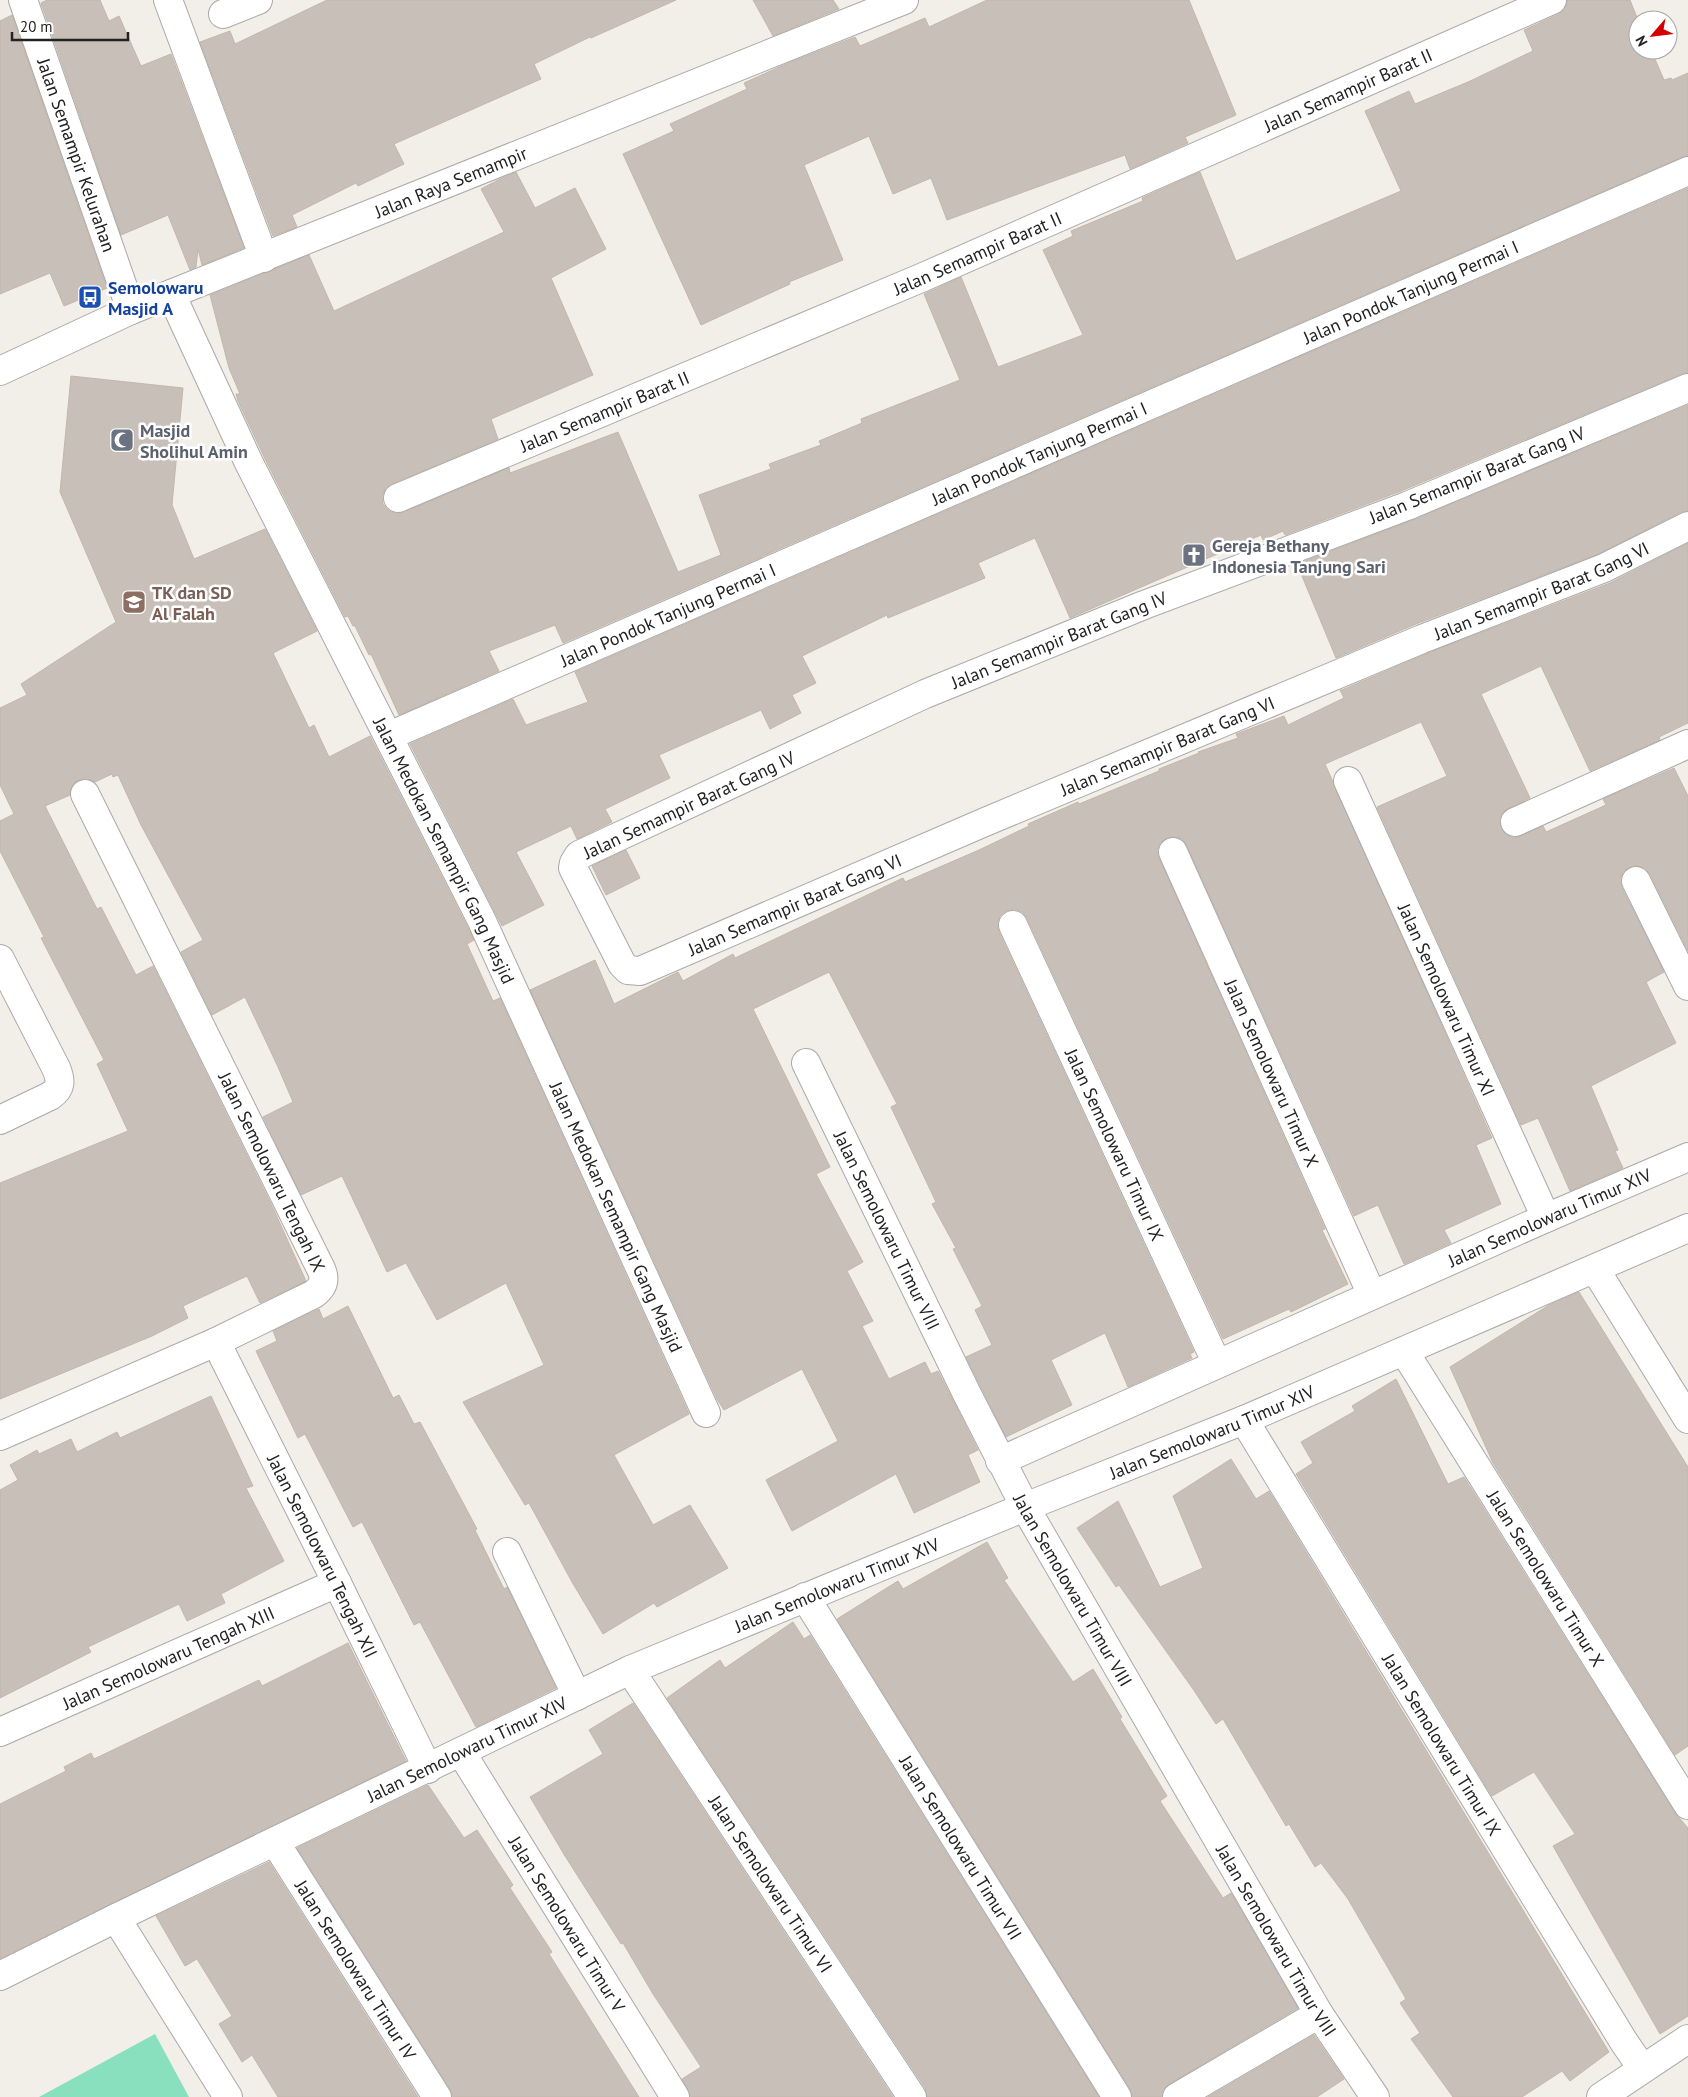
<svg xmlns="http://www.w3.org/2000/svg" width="1688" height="2097" viewBox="0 0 1688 2097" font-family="'PT Sans',sans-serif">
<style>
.pitch{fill:#88e0be}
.building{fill:#c7bfb8;stroke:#c4b6ab}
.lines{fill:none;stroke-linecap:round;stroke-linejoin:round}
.minor-casing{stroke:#a9a9a9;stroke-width:30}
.minor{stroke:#fff;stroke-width:28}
.labels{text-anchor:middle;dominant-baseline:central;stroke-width:5;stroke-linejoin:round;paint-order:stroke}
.street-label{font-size:18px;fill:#222;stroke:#fff}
.transit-label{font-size:18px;font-weight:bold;fill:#164399;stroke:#fff;text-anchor:start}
.worship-label{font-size:18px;font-weight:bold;fill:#5b616d;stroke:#fff;text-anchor:start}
.education-label{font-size:18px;font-weight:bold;fill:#785e54;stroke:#fff;text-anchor:start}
</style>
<rect width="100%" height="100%" fill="#f2efe9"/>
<path class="pitch" d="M155 2034 189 2097H39Z"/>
<path class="building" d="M47 0H100L109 21 119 16 141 66 171 54 244 248 202 265 198 249 196 267 190 270 168 215 121 235 41 3Z
M327 0H676L591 38 590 37 534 64 541 79 394 144 404 164 358 186 356 183 292 215 297 227 273 236 200 42 230 31 235 44Z
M753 0H833L839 9 773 36Z
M987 0H1189L1236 115 1185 137 1188 143 1130 169 1125 155 947 220 931 178 893 194 869 136 804 165 843 260 789 282 790 284 701 325 623 154 674 131 670 124 747 89 744 83 788 63 855 37 860 46 925 18 929 27Z
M1567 0H1630L1638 20V50H1651L1664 80 1671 78 1672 80 1688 73V156L1682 157 563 643 555 625 489 651 499 671 399 715 371 654 369 655 355 626H353L348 616 345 617 266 461 238 401 236 394H240L229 368 210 295 309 255 334 311 504 232 481 189 500 179 516 172 535 208 575 188 606 249 551 278 593 375 491 419 498 439 392 484 385 489 382 497 383 504 389 511 397 514 404 512 509 468 510 473 618 432 678 572 721 555 699 495 771 469 769 464 821 445 819 441 862 423 861 419 960 380 924 294 961 277 998 367 1083 335 1043 250 1073 236 1071 231 1143 201 1142 198 1200 172 1236 261 1401 191 1365 111 1409 91 1415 104 1468 82 1533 51 1524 30 1559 14 1565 9Z
M12 15 107 288 64 306 50 273 0 294V21Z
M1688 188V373L1682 374 1401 491 1285 535 1283 531 1263 540 1261 535 1070 618 1035 538 978 563 985 578 888 618 887 615 802 656 816 683 792 695 801 713 770 729 761 710 659 755 670 778 605 809 612 822 577 839 571 826 516 852 544 905 502 926 410 744 513 699 526 725 588 702 575 672Z
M71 376 183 388 172 505 194 559 265 529 317 631 273 653 309 728 314 725 329 757 370 736 467 926 474 940 467 944 493 1001 500 998 689 1414 614 1455 653 1525 690 1505 728 1568 657 1607 654 1603 603 1634 572 1582 529 1503 525 1505 463 1402 544 1365 506 1283 437 1320 406 1263 387 1272 342 1176 301 1195 263 1117 293 1102 278 1067 245 997 212 1015 181 952 203 940 141 825 118 775 113 777 112 774 95 782 86 778 79 780 72 786 70 795 45 806 97 909 101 907 136 975 153 966 273 1208 306 1281 260 1303 247 1276 183 1306 188 1318 152 1336 0 1399V1183L128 1131 97 1064 104 1060 41 938 44 937 0 851V821L14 814 0 785V708L27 695 21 684 116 622 60 492Z
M1688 405V511L1681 512 1598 554 1416 624 1336 658 1297 564 1413 520Z
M1688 543V723L1659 737 1660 740 1590 771 1541 666 1481 694 1530 798 1509 808 1502 813 1499 821 1501 828 1506 835 1514 838 1521 836 1543 826 1546 832 1606 805 1603 799 1674 768 1688 796V951L1650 874 1645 868 1637 866 1630 867 1623 872 1620 880 1622 888 1664 972 1646 982 1676 1043 1591 1086 1618 1150 1615 1151 1623 1168 1570 1191 1538 1118 1521 1125 1377 807 1447 776 1421 722 1325 764 1492 1138 1476 1145 1501 1204 1444 1230 1451 1243 1404 1264 1378 1205 1354 1216 1187 846 1182 839 1175 837 1167 838 1160 843 1157 851 1159 858 1325 1229 1322 1230 1348 1284 1291 1312 1289 1309 1223 1339 1027 918 1022 912 1014 909 1006 911 1000 916 997 924 999 932 1194 1352 1190 1354 1192 1358 1128 1387 1105 1333 1051 1360 1072 1405 1006 1437 966 1357 992 1345 975 1310 982 1306 953 1249 956 1248 932 1204 936 1202 891 1107 897 1104 829 972 753 1009 830 1167 816 1174 863 1262 847 1271 873 1321 862 1326 889 1379 925 1362 931 1374 938 1371 978 1450 968 1455 980 1482 914 1513 896 1474 792 1531 766 1480 838 1441 802 1369 724 1410 717 1399 530 990 595 960 614 1004 678 972 683 981 733 954 735 958 903 878 905 882 979 850 1029 826 1028 824 1078 802 1079 804 1159 771V769L1199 753 1198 752 1238 738 1236 734 1284 716 1288 725 1344 698 1340 690H1342L1428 653 1610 583Z
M626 850 640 878 606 895 592 866Z
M1579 1292 1688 1467V1746L1675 1755 1493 1463 1450 1367 1549 1305Z
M348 1306 393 1398 399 1395 414 1424 420 1422 477 1529 475 1530 504 1589 507 1587 556 1688 476 1727 420 1622 414 1625 362 1522 353 1527 305 1434 298 1438 256 1351 277 1341 273 1331 319 1309 323 1319Z
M1396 1379 1448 1484 1464 1477 1675 1813 1688 1828V2016L1660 2034 1553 1846 1575 1834 1534 1772 1492 1796 1296 1474 1313 1463 1301 1442 1355 1411 1352 1406Z
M211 1396 253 1486 246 1488 284 1561 221 1594 225 1603 187 1621 179 1604 88 1647 91 1652 0 1698V1490L18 1480 10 1465 37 1450 39 1454 71 1439 77 1452 117 1432 120 1438Z
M1231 1459 1256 1499 1269 1491 1609 2052 1570 2081 1562 2071 1522 2097H1453L1411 2039 1420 2033 1400 2003 1406 1999 1348 1899 1321 1863 1315 1867 1289 1824 1286 1826 1223 1719 1216 1724 1193 1689 1119 1585 1116 1587 1077 1528 1118 1501 1160 1587 1203 1568 1173 1496Z
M987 1542 1008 1578 1004 1580 1073 1682 1093 1669 1122 1717 1120 1719 1167 1796 1160 1801 1223 1898 1231 1893 1298 2008 1169 2084 1163 2090 1161 2097H1133L1130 2089 837 1619 898 1581 903 1589Z
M793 1622 804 1639 810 1635 1099 2097H927L925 2088 667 1698 720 1660 725 1668Z
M348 1643 406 1761 0 1959V1804L66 1771 64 1767 91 1753 94 1759 259 1680 262 1686Z
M633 1703 893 2097H691L682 2079 701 2067 653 1994 623 1943 621 1944 565 1856 530 1797 603 1754 589 1730Z
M428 1785 464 1838 477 1830 513 1885 510 1888 552 1952 549 1954 639 2097H453L450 2089 297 1848Z
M269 1862 418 2097H278L252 2055 242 2062 219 2024 232 2016 197 1959 185 1966 156 1916Z
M1314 2035 1344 2079 1317 2097H1208Z"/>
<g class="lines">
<g class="minor-casing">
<g id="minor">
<path id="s1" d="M23 0 131 310"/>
<path d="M168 0 264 258"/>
<path d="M223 14 258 0"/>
<path id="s2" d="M171 294 249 463 481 919 706 1413"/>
<path id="s3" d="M0 371 131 310 904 0"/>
<path id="s4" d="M1688 388 1407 506 1144 605 925 694 579 855 574 863 573 868 622 964 628 970 640 971 985 822 1422 639 1604 568 1688 526"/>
<path id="s5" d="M398 498 921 278 1552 0"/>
<path id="s6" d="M389 736 1688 171"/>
<path id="s7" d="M1348 781 1546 1218"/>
<path d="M1515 822 1688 744"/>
<path id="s8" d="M1173 852 1372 1295"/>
<path d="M1636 881 1688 986"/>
<path id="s9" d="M1013 925 1217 1364"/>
<path d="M0 959 56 1068C61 1080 62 1088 50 1096L0 1120"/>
<path id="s10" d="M806 1063 967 1394 1025 1507 1319 2014 1375 2097"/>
<path d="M1595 1269 1688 1419"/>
<path id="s11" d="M216 1342 337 1583 428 1769"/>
<path id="s12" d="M1404 1351 1688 1805"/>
<path id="s13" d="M1244 1420 1624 2042 1642 2068"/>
<path d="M0 1436 216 1342 314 1294C323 1287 326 1280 321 1269L85 794"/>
<path id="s14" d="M1000 1461 1546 1218 1688 1157"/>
<path d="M507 1552 577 1696"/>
<path id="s15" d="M805 1597 1117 2097"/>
<path id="s16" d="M630 1670 912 2097"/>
<path id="s17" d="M0 1732 337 1583"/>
<path id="s18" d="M461 1752 675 2097"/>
<path id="s19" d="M275 1842 437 2097"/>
<path d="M116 1918 228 2097"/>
<path id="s20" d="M0 1976 116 1918 630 1670 1025 1507 1244 1420 1688 1228"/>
<path d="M1177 2097 1319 2014"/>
<path d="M1601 2097 1688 2039"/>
</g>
</g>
<use href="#minor" class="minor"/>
</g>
<defs>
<g id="bus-square" transform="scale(1.25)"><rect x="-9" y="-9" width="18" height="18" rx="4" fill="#1a4fb4" stroke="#fff"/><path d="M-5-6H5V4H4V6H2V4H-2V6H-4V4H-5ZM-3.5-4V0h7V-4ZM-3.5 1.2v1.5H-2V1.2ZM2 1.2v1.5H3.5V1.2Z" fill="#fff"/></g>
<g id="mosque-square" transform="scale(1.25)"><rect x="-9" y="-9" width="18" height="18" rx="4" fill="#6b7280" stroke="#fff"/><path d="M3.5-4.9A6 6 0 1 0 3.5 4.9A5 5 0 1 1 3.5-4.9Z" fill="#fff"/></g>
<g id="church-square" transform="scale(1.25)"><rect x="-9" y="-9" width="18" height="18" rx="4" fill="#6b7280" stroke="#fff"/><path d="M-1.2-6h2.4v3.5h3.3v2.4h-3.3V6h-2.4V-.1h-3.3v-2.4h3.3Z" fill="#fff"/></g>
<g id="school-square" transform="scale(1.25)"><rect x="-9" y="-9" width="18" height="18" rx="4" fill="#8d6e63" stroke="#fff"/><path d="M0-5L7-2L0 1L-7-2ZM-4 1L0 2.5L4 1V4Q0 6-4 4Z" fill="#fff"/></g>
</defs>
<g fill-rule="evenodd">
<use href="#bus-square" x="90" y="297"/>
<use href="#mosque-square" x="122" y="440"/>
<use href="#church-square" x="1194" y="555"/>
<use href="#school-square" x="134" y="602"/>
</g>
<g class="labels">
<g class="street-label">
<text stroke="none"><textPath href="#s5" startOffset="1034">Jalan Semampir Barat II</textPath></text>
<text stroke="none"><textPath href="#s1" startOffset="164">Jalan Semampir Kelurahan</textPath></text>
<text stroke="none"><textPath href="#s3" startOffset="489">Jalan Raya Semampir</textPath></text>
<text stroke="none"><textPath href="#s5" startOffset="629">Jalan Semampir Barat II</textPath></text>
<text stroke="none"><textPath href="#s6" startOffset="1114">Jalan Pondok Tanjung Permai I</textPath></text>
<text stroke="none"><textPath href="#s5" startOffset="224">Jalan Semampir Barat II</textPath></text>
<text stroke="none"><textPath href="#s6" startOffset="709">Jalan Pondok Tanjung Permai I</textPath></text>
<text transform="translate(1477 475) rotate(-22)">Jalan Semampir Barat Gang IV</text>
<text stroke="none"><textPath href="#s4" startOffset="2325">Jalan Semampir Barat Gang VI</textPath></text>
<text stroke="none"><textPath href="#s6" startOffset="304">Jalan Pondok Tanjung Permai I</textPath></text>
<text transform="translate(1059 640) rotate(-22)">Jalan Semampir Barat Gang IV</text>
<text stroke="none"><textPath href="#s4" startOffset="1920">Jalan Semampir Barat Gang VI</textPath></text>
<text transform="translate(689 805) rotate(-25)">Jalan Semampir Barat Gang IV</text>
<text stroke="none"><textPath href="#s2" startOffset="620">Jalan Medokan Semampir Gang Masjid</textPath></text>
<text stroke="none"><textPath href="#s4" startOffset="1515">Jalan Semampir Barat Gang VI</textPath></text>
<text stroke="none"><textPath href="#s7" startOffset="240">Jalan Semolowaru Timur XI</textPath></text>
<text stroke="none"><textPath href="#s8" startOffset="242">Jalan Semolowaru Timur X</textPath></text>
<text stroke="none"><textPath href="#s9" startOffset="242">Jalan Semolowaru Timur IX</textPath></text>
<text transform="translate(272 1172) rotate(64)">Jalan Semolowaru Tengah IX</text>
<text stroke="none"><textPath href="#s2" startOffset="1025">Jalan Medokan Semampir Gang Masjid</textPath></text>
<text stroke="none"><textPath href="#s14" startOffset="601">Jalan Semolowaru Timur XIV</textPath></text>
<text stroke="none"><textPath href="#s10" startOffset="186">Jalan Semolowaru Timur VIII</textPath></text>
<text stroke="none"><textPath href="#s20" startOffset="1329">Jalan Semolowaru Timur XIV</textPath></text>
<text stroke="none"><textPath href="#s11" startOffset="239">Jalan Semolowaru Tengah XII</textPath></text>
<text stroke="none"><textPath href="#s12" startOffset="268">Jalan Semolowaru Timur X</textPath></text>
<text stroke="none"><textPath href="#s20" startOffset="924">Jalan Semolowaru Timur XIV</textPath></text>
<text stroke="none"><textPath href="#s10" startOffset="591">Jalan Semolowaru Timur VIII</textPath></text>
<text stroke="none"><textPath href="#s17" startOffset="184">Jalan Semolowaru Tengah XIII</textPath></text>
<text stroke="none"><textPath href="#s13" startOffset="380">Jalan Semolowaru Timur IX</textPath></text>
<text stroke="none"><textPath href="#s20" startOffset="519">Jalan Semolowaru Timur XIV</textPath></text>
<text stroke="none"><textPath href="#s15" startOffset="295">Jalan Semolowaru Timur VII</textPath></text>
<text stroke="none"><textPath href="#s16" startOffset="256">Jalan Semolowaru Timur VI</textPath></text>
<text stroke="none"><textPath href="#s18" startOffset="202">Jalan Semolowaru Timur V</textPath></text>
<text stroke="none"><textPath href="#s10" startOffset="996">Jalan Semolowaru Timur VIII</textPath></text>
<text stroke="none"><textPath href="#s19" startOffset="151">Jalan Semolowaru Timur IV</textPath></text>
</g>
<g class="transit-label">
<text x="108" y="287">Semolowaru<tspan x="108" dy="21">Masjid A</tspan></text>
</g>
<g class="worship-label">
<text x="140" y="430">Masjid<tspan x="140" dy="21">Sholihul Amin</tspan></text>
<text x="1212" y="545">Gereja Bethany<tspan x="1212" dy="21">Indonesia Tanjung Sari</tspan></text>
</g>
<g class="education-label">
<text x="152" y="592">TK dan SD<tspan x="152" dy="21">Al Falah</tspan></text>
</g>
</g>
<g transform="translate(1653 35) rotate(242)"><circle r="24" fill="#ffffff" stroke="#a7a7a7"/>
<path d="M0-4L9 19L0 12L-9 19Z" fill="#d40000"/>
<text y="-8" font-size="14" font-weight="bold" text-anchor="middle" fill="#222222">N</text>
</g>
<path d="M12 32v8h116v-8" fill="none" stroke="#222222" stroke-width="2.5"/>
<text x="20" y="32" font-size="15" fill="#222222" stroke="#ffffff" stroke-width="4" paint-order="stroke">20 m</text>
</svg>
